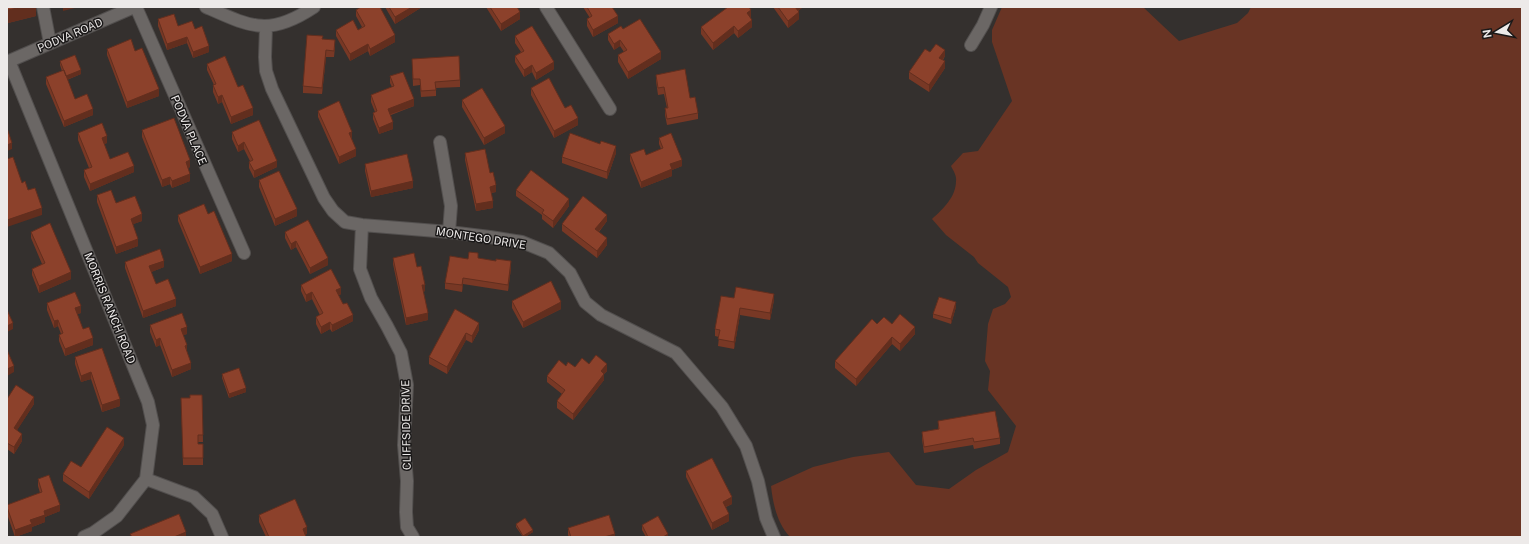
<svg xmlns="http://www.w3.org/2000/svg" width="1529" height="544" viewBox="0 0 1529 544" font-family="'Public Sans',sans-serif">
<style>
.green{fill:#693424}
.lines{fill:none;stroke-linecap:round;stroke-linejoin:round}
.street-casing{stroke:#524f4e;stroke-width:14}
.street{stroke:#6b6765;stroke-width:12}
.wall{fill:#783825}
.shaded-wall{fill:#622e1e}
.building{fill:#8c412b;stroke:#622e1e}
.labels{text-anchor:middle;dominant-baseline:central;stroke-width:3;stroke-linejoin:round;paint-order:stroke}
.street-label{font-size:11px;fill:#edeae9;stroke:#1a1818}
</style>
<rect width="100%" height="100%" fill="#34302e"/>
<path class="green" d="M1002 7H1143L1179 41 1237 23 1248 13 1251 7H1522V537H790C777 523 773 504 771 486L813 467 853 457 889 452 916 485 949 489 976 470 1008 452 1016 426 988 390 990 371 985 361 988 324 993 309 1005 304 1011 297 1008 287 978 263 974 257 946 235 932 219C943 209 956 197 956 181 957 176 953 170 951 166L963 153 978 151 1012 101 992 42V30Z"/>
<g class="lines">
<g class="street-casing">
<path id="street" d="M43 7 50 43
M136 7 244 253
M206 7C251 27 269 37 314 7
M546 7 610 109
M266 27 265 57 266 71 272 89 324 198 333 211 345 222 362 225 449 232 490 237 522 242 549 253 570 273 585 302 601 315 676 353 722 407 746 446 758 481 766 518 774 537
M971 45 983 25 991 7
M9 61 148 402 153 425 146 479 117 516 93 533 84 537
M7 62 134 7
M440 142 451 206 449 232
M362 225 360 269 371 298 387 326 401 353 407 385 404 445 407 481 406 512 407 527 413 537
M146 479 194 497 212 514 222 537"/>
</g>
<use href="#street" class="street"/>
</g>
<path class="wall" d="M7 7H36V16L8 23 7 19Z
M385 7H422L395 24Z
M486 7H517L520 19 501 31Z
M583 7H612L618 23 593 37 587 26V19L590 18Z
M773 7H803L798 11 799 19 788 28Z
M356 10 395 42 370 56 368 51 350 61 336 36V30H358L362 27 356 16Z
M750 17 752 27 738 38 734 33 713 50 701 34V27L751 17Z
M158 19 178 26 195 29 209 52 193 58 187 43 167 50 158 26Z
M623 29 661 59 628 79 618 62V55L624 52 620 46 614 50 608 40V34Z
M515 36 554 69 536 80 532 72 524 77 515 62V56L521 52 515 43Z
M323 39 335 47 334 57H326L322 94 303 93V86Z
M107 49 135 51 159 96 127 108 107 55Z
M930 52 945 56 943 60 945 68 929 92 909 79V72Z
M412 59 460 80V87L436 88V96L421 97 420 85 413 86Z
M60 61 81 74 67 80 75 99 93 115 64 127 46 84V77L62 71 60 65Z
M207 64 238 87 253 115 231 124 222 102 218 104 213 92V85H214L207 70Z
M656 75 690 98 698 113V119L667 125 665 115V108H667L664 94 658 95 656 81Z
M390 76 414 106 391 115 393 129 379 134 373 119V113L375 112 371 102V95L392 87 390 83Z
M531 88 565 108 578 125 554 138 531 95Z
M462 100 505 133 484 145 462 107Z
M318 111 352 139 356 156 339 164 318 117Z
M142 130 190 167 188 168 190 181 172 188 170 184 162 187 142 137Z
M232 132 277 167 254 178 249 168V162L250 161 244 149 238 152 232 139Z
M78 133 107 143 104 144 110 159 134 172 90 191 84 177V170L89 168 78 140Z
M659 138 682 166 672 170V176L641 188 630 161V154L646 155 661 149 659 144Z
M465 153 490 173 496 192 491 193 493 208 476 211 465 160Z
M616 153 607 179 562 163V157Z
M365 164 413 188 371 197 365 171Z
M259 180 297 216 275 226 259 187Z
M516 190 569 206 553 228 542 219V215L516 196Z
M97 195 116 203 142 221 133 224 138 246 116 254 97 202Z
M208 214 232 261 200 274 178 221V215Z
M607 221 599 232 607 245 597 258 562 231V224Z
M31 232 71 279 39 293 32 275V269L42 264 31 238Z
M285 232 328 265 310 274 296 247 291 250 285 238Z
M393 258 417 267 425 291 423 292 428 320 406 325 393 264Z
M478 258 511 268 508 291 463 284 462 292 445 289V283L468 259Z
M125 262 164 267 151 272 156 284 176 306 143 318 125 268Z
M301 285 341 294 338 296 353 321 332 332 330 329 321 334 316 324V317L320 315 312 299 306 302 301 291Z
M734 298 774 300 770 320 740 315 734 349 718 346 719 337 715 336V329Z
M512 301 561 309 523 328 512 308Z
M47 303 81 313 77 314 83 329 93 345 65 356 59 341V335L61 334 58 326 54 328 47 310Z
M956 307 951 324 933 318V314Z
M455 309 479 330 472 343 466 340 447 374 429 364V357Z
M892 324 915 334 900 351 892 344 856 386 835 368V361Z
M150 325 187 334 183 335 191 369 172 377 160 345 156 347 150 332Z
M102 348 120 406 102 412 91 379 81 382 75 364V357Z
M589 364 607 371 604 374V380L573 420 557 408V401L562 394 547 382V376L566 366 575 367Z
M222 374 246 392 229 398 222 378Z
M202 395 203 442H198V444H203V465H183L181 398H190Z
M7 399 34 404 17 430 22 441 14 454 7 449Z
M938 421 1000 438V444L974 449 973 445 924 453 922 439V432L938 429Z
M124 445 89 499 63 481V474L81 467Z
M686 471 732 504 726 507 729 521 712 530 686 477Z
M38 479 60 511 45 517V522L32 527V531L15 537 7 514V505L40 493 38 486Z
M259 515 307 534H305L306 537H266L259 522Z
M516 524 533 532 525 537H523L516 527Z
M642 525 668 537H646L642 530Z
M568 528 615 537H569L568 535Z"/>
<path class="shaded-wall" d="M22 7H36V16L8 23V10Z
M63 7H79L63 11Z
M412 7H422L395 24V17Z
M795 7H803L795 13Z
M751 10V17L747 20V13Z
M520 12V19L501 31V24Z
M799 12V19L788 28V21Z
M618 16V23L593 37V30Z
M752 20V27L738 38V31Z
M734 26V33L713 50V43Z
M395 35V42L370 56V49Z
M187 37V43L167 50V44Z
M620 40V46L614 50V44Z
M368 44V51L350 61V54Z
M209 46V52L193 58V52Z
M326 50V57L322 94V88Z
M945 50V56L939 64V58Z
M661 52V59L628 79V72Z
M945 61V68L929 92V85Z
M554 62V69L536 80V73Z
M532 65V72L524 77V70Z
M81 70V74L66 80V76Z
M159 89V96L127 108V102Z
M222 95V102L218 104V97Z
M414 99V106L388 115V109Z
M253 108V115L231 124V117Z
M93 109V115L64 127V121Z
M578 118V125L554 138V131Z
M393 122V129L379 134V128Z
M505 126V133L484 145V138Z
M352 132V139L349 140V133Z
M107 136V143L102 145V138Z
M244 142V149L238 152V146Z
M12 143V149L7 151V145Z
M616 146V153L607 179V172Z
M356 149V156L339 164V157Z
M190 160V167L186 169V162Z
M682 160V166L672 170V176L641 188V182L670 164Z
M277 161V167L254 178V171Z
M134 166V172L90 191V184Z
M190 174V181L172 188V181Z
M170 177V184L162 187V180Z
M413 181V188L371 197V191Z
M496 185V192L490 193V187Z
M569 199V206L553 228V221Z
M493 201V208L476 211V204Z
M42 208V215L7 227V220Z
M297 209V216L275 226V219Z
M142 214V221L131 225V219Z
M607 215V221L595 236V229Z
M607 238V245L597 258V251Z
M138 239V246L116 254V247Z
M296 241V247L291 250V244Z
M232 254V261L200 274V267Z
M328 258V265L310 274V268Z
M164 261V267L149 273V266Z
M511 261V268L508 291V285Z
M71 272V279L39 293V286Z
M463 278V284L462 292V285Z
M422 285H425V291L422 292Z
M341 288V294L336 297V290Z
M312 292V299L306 302V295Z
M774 294V300L770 320V313Z
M176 299V306L143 318V311Z
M561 302V309L523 328V322Z
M956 302V307L951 324V319Z
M81 306V313L75 315V308Z
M740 308V315L734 349V342Z
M428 313V320L406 325V318Z
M353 315V321L332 332V325Z
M58 320V326L54 328V321Z
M330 322V329L321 334V327Z
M13 323V329L7 332V326Z
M479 323V330L472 343V336Z
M187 327V334L181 336V329Z
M915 327V334L900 351V344Z
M466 333V340L447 374V367Z
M892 337V344L856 386V379Z
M93 338V345L65 356V349Z
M160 338V345L156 347V340Z
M187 345V352L185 346Z
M191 363V369L172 377V370Z
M607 364V371L604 374V380L573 420V414L601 371Z
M14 366V372L7 376V369Z
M91 372V379L81 382V376Z
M246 388V392L229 398V394Z
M34 397V404L14 435V428Z
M120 399V406L102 412V405Z
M22 434V441L14 454V447Z
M124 438V445L89 499V492Z
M732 497V504L723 508V502Z
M60 505V511L45 517V522L32 527V531L15 537V530L30 520 44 511Z
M729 514V521L712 530V523Z
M307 527V534L303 536V529Z
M533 530V532L525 537H523V536Z
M186 532V537H174Z
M615 534V537H604Z
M668 534V537H663Z"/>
<path class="building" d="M7 7H22L8 10Z
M361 7H380L395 35 370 49 368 44 350 54 336 30 353 20 358 30 365 26 356 10Z
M389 7H412L395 17Z
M490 7H517L520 12 501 24Z
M587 7H612L618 16 593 30 587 19 592 16Z
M728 7H749L751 10 747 13 752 20 738 31 734 26 713 43 701 27Z
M778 7H795L799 12 788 21Z
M174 14 178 26 192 21 195 29 202 26 209 46 193 52 187 37 167 44 158 19Z
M640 19 661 52 628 72 618 55 627 50 620 40 614 44 608 34 621 26 623 29Z
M532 26 554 62 536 73 532 65 524 70 515 56 524 51 515 36Z
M307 35 323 36 322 39 335 40 334 51 326 50 322 88 303 86Z
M131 39 135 51 142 48 159 89 127 102 107 49Z
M936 44 945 50 939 58 945 61 929 85 909 72 925 49 930 52Z
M75 55 81 70 66 76 60 61Z
M225 56 238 87 243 85 253 108 231 117 222 95 218 97 213 85 216 84 207 64Z
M459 56 460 80 435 82 436 90 421 91 420 79H413L412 59Z
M685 69 690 98 695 97 698 113 667 119 665 108H668L664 87 658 88 656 75Z
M64 70 75 99 87 94 93 109 64 121 46 77Z
M403 72 414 99 388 109 393 122 379 128 373 113 377 111 371 95 394 86 390 76Z
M549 78 565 108 571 105 578 118 554 131 531 88Z
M482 88 505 126 484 138 462 100Z
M339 101 352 132 349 133 356 149 339 157 318 111Z
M174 118 190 160 186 162 190 174 172 181 170 177 162 180 142 130Z
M259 120 277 161 254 171 249 162 253 160 244 142 238 146 232 132Z
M102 123 107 136 102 138 110 159 128 152 134 166 90 184 84 170 92 167 78 133Z
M7 128 12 143 7 145Z
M570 133 600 144 601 141 616 146 607 172 562 157Z
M671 133 682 160 670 164 672 169 641 182 630 154 644 149 646 155 663 148 659 138Z
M485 149 490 173 493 172 496 185 490 187 493 201 476 204 465 153Z
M407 154 413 181 371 191 365 164Z
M13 157 22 183 25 181 28 190 35 188 42 208 7 220V159Z
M531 170 569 199 553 221 542 213 544 210 516 190Z
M279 171 297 209 275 219 259 180Z
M111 190 116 203 135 196 142 214 131 219 138 239 116 247 97 195Z
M583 196 607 215 595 229 607 238 597 251 562 224Z
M204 204 208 214 214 211 232 254 200 267 178 215Z
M308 220 328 258 310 268 296 241 291 244 285 232Z
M50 223 71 272 39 286 32 269 45 263 31 232Z
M160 249 164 261 149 266 156 284 168 279 176 299 143 311 125 262Z
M469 252 478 253V258L496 261V259L511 261 508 285 463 278 462 285 445 283 450 256 468 259Z
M414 253 417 267 421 266 425 285H422L428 313 406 318 393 258Z
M331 269 341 288 336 290 343 304 347 303 353 315 332 325 330 322 321 327 316 317 323 313 312 292 306 295 301 285Z
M551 281 561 302 523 322 512 301Z
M736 287 774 294 770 313 740 308 734 342 718 339 720 330 715 329 721 296 734 298Z
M75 292 81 306 75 308 83 329 89 327 93 338 65 349 59 335 63 333 58 320 54 321 47 303Z
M939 297 956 302 951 319 933 314Z
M455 309 479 323 472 336 466 333 447 367 429 357Z
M7 310 13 323 7 326Z
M182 313 187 327 181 329 187 345 185 346 191 363 172 370 160 338 156 340 150 325Z
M900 314 915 327 900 344 892 337 856 379 835 361 872 319 877 324 884 317 892 324Z
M102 348 120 399 102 405 91 372 81 376 75 357Z
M7 350 14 366 7 369Z
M596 355 607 364 601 371 604 374 573 414 557 401 565 390 547 376 559 360 566 366 568 362 575 367 582 358 589 364Z
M239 368 246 388 229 394 222 374Z
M16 385 34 397 14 428 22 434 14 447 7 443V399Z
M190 395H202L203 435H198V444H203V458H183L181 398H190Z
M995 411 1000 438 974 442 973 438 924 447 922 432 939 429 938 421Z
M107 427 124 438 89 492 63 474 71 461 81 467Z
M712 458 732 497 723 502 729 514 712 523 686 471Z
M49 475 60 505 44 511 45 515 30 520 32 524 15 530 7 507V505L42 492 38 479Z
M295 499 307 527 303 529 306 537H269L259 515Z
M179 514 186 532 174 537H132L130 534Z
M609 515 615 534 604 537H571L568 528Z
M658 516 668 534 663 537H648L642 525Z
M525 518 533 530 523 536 516 524Z"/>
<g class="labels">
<g class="street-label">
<text transform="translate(70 35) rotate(-23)">PODVA ROAD</text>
<text transform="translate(189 130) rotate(67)">PODVA PLACE</text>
<text transform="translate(481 238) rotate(9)">MONTEGO DRIVE</text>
<text transform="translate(110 308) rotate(68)">MORRIS RANCH ROAD</text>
<text transform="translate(406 425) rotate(-91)">CLIFFSIDE DRIVE</text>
</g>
</g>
<rect width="1529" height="544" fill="none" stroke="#edeae9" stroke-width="16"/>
<g transform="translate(1497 32) rotate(260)" stroke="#1a1818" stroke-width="3" paint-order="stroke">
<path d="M0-3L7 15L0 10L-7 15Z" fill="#edeae9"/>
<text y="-6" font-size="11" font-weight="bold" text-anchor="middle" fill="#edeae9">N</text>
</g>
</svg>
